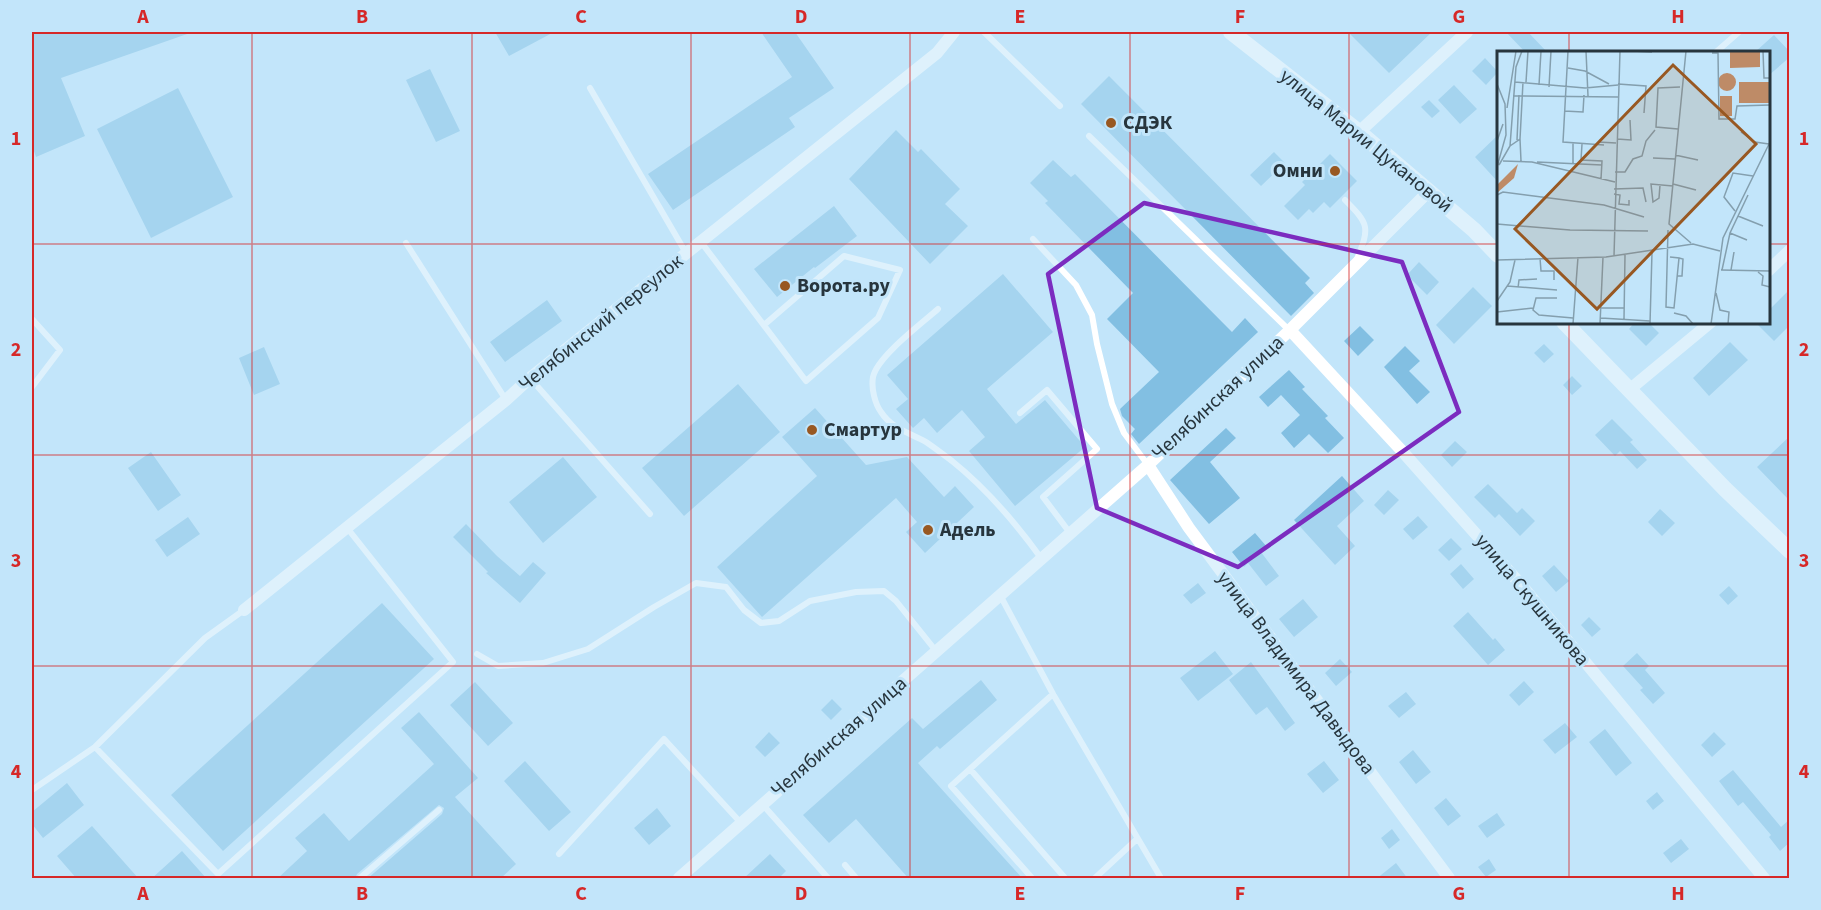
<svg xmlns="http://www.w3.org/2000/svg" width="1821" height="910" viewBox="0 0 1821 910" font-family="'Source Sans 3',sans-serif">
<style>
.building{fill:#82bfe2}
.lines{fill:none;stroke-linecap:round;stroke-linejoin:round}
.lane{stroke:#fff;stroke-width:6}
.street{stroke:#fff;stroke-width:12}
.secondary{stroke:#fff;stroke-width:16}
.marked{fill:none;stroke:#7b2cbf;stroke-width:4.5;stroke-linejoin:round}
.grid{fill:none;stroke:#d62828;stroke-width:1.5;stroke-opacity:0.55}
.poi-dot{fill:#985822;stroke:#c2e5fa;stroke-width:2}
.labels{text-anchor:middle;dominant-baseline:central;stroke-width:6;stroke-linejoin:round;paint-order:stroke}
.poi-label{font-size:20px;font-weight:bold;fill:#27353d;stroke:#c2e5fa;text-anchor:start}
.street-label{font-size:20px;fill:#27353d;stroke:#c2e5fa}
.inset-road{fill:none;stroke:#849fae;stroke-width:1.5}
.view{fill:#985822;fill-opacity:0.15;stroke:#985822;stroke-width:3}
.inset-edge{fill:none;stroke:#27353d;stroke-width:3}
.neatline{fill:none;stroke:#d62828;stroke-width:2}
.grid-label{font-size:20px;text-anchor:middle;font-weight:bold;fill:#d62828}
</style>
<rect width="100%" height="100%" fill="#c2e5fa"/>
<path class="building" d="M32 32H189L190 33 61 78 85 136 36 157 32 145Z
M495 32H554L509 56Z
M761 32H795L834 88 789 118 795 127 673 210 648 174 792 77Z
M1348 32H1432L1389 73Z
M1506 32H1528L1547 52H1525Z
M1774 35 1790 52V57L1768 76V52H1755Z
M1485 58 1498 72 1486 85 1472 71Z
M430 69 460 131 436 142 406 80Z
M1109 76 1310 278 1305 283 1314 293 1291 316 1081 104Z
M1454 85 1477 109 1460 124 1438 100Z
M178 88 233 197 151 238 97 129Z
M1429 100 1440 111 1432 118 1421 107Z
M896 130 918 152 921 149 960 189 945 204 968 226 930 264 849 179Z
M1498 135V182L1475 157Z
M1274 152 1285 163 1261 186 1250 175Z
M1330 154 1357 181 1330 208 1324 202 1313 213 1309 209 1298 220 1284 206 1305 185 1302 182Z
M1053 160 1071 177 1075 174 1232 332 1245 318 1258 332 1139 444 1131 434 1135 429 1122 416 1120 409 1159 372 1107 319 1133 293 1045 203 1048 201 1030 183Z
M834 206 857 236 815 268 814 267 777 297 754 269Z
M1419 262 1439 282 1427 295 1407 275Z
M1003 274 1053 332 987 389 1016 424 1045 400 1085 447 1015 506 969 451 985 437 962 410 937 433 924 418 913 428 896 409 908 399 887 375Z
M1473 287 1492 306 1454 344 1436 325Z
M1790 289V325L1774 341 1755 322H1768V311Z
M547 300 562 321 505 362 490 342Z
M1635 322H1648L1659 333 1646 346 1629 329Z
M1360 326 1374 340 1358 356 1344 341Z
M1730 342 1748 360 1709 396 1693 378Z
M1544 344 1554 354 1544 363 1534 353Z
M1405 346 1420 361 1409 371 1430 392 1417 404 1384 367Z
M264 347 280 384 254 395 239 358Z
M1289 370 1305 387 1302 389 1328 416 1325 418 1344 438 1328 453 1309 434 1294 448 1281 433 1300 415 1281 395 1268 407 1259 397Z
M1572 376 1582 386 1572 395 1563 385Z
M738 384 780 432 684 516 642 468Z
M815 408 866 465 907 457 944 497 955 486 974 507 925 553 906 532 917 522 896 498 762 617 717 567 817 476 782 437Z
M1612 419 1633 440 1630 442 1647 460 1637 469 1620 451 1615 456 1595 435Z
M1226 428 1236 438 1210 462 1240 498 1209 524 1170 480Z
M1790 436V501L1757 467Z
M1455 441 1467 452 1452 467 1441 455Z
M151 452 181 495 158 511 128 468Z
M563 457 597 497 543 543 509 502Z
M1342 476 1364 501 1337 526 1355 546 1335 565 1294 520Z
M1488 484 1517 513 1522 508 1535 521 1520 536 1499 514 1495 518 1474 497Z
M1388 490 1399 500 1384 515 1374 505Z
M1660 509 1675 523 1662 536 1648 522Z
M1418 516 1428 527 1413 540 1403 529Z
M188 517 200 534 167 557 155 540Z
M466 524 497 556 520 576 533 562 546 573 520 603 486 573 488 572 453 537Z
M1255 533 1267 547 1261 552 1279 576 1266 586 1248 563 1244 567 1232 552Z
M1451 538 1462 549 1449 561 1438 550Z
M1461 564 1474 579 1463 589 1450 574Z
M1554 565 1569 581 1556 592 1542 576Z
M1198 583 1206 593 1191 604 1183 595Z
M1729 586 1738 596 1728 605 1719 595Z
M1303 599 1318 617 1294 637 1279 619Z
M382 603 434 659 223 851 171 795Z
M1468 612 1493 640 1495 638 1505 650 1488 665 1453 626Z
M1589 617 1601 629 1592 637 1581 625Z
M1215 651 1233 674 1198 701 1180 678Z
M1637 653 1649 666 1645 670 1665 693 1653 704 1640 690 1643 688 1623 666Z
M1340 659 1352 672 1336 686 1325 673Z
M1251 662 1295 723 1285 731 1267 707 1256 715 1229 680Z
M981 680 997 700 940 749 937 746 918 763 1023 879H909L856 819 829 843 803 815 912 718 923 729Z
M1524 681 1534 692 1519 706 1509 695Z
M475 682 513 723 488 746 450 705Z
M1406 692 1416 704 1399 718 1388 706Z
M832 699 842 709 831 720 821 710Z
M419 712 478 778 455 797 516 864 500 879H367L442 814 444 808 439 805 357 874 355 879H277L307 851 295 838 324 813 349 841 434 764 401 728Z
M1565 723 1577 737 1555 754 1543 740Z
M1605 729 1632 763 1616 776 1589 742Z
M769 732 780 743 765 757 755 747Z
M1714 732 1726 744 1712 757 1701 745Z
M1413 750 1431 772 1416 784 1399 762Z
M525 761 571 812 549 831 504 781Z
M1324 761 1339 780 1323 793 1307 774Z
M1733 770 1781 827 1790 819V842L1780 851 1769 837 1771 835 1743 802 1738 806 1719 781Z
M67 783 84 805 43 838 32 824V812Z
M1657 792 1664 801 1653 810 1646 801Z
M1446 798 1461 816 1448 826 1434 808Z
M657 808 671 826 649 845 634 828Z
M1497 813 1505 825 1487 838 1478 826Z
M92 826 139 879H77L57 856Z
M1392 829 1400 840 1389 849 1381 838Z
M1681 839 1689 849 1671 863 1663 853Z
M182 851 207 879H151Z
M770 854 786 871 778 879H743Z
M1489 859 1496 870 1486 877 1478 867Z
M1396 863 1408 879H1376Z"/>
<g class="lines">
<path class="lane" d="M984 32 1060 106
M1716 52 1739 32
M590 88 686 253
M1089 136 1289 330
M1345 200C1369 224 1370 227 1357 259
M1033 239 1076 285 1092 315 1097 344 1112 404 1124 433 1148 465
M701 242 806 381 878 318 900 270 844 256 764 325
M406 243 506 400
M938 309C921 324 877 357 873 377 871 388 875 404 881 412 892 429 910 433 926 442 935 448 944 455 952 461 987 489 1015 522 1041 558
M32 319 60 350 32 387
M530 378 650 514
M1020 413 1047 390 1097 449 1043 497 1070 533
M1000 595 1053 694 1161 878
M477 654 498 666 543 663 588 649 654 607 696 583 726 587 744 610 761 623 779 621 810 601 856 592 884 591 896 601 936 651
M95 747 218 874 453 662 348 529
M970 769 1065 878
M32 790 95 747 205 638 244 610
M763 805 828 878
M559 854 664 739 741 823
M845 865 856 878
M360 878 439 810
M1032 878 951 786 1053 694
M1095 878 1137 839"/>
<path class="street" d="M1359 132 1467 32
M1768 271 1790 250
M1290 330 1402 451 1523 587 1764 878
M1629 390 1711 322
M1148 465 1189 528 1449 878
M244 610 506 400 530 378 937 53 954 32
M679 878 1148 465 1290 330 1429 191"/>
<path class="secondary" d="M1231 32 1359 132 1474 230 1498 255
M1564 322 1725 489 1790 551"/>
</g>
<path d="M0 0H1821V910H0ZM1144 203 1402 262 1459 412 1238 567 1097 508 1048 274Z" fill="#c2e5fa" fill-opacity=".55" fill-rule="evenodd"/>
<path class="marked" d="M1144 203 1402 262 1459 412 1238 567 1097 508 1048 274Z"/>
<path class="grid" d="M252 32V878M472 32V878M691 32V878M910 32V878M1130 32V878M1349 32V878M1569 32V52M32 244H1498M1768 244H1790M1569 322V878M32 455H1790M32 666H1790"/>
<g class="poi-dot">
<circle cx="1111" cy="123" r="6"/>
<circle cx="1335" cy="171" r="6"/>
<circle cx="785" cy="286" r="6"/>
<circle cx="812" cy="430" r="6"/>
<circle cx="928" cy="530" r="6"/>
</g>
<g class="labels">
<g class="poi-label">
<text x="1123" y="123">СДЭК</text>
<text x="1323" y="171" text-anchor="end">Омни</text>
<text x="797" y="286">Ворота.ру</text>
<text x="824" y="430">Смартур</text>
<text x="940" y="530">Адель</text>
</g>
<g class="street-label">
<text transform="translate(1366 141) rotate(39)">улица Марии Цукановой</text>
<text transform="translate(601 323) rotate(-39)">Челябинский переулок</text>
<text transform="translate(1218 398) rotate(-43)">Челябинская улица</text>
<text transform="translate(1532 600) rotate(50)">улица Скушникова</text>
<text transform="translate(1296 673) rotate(53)">улица Владимира Давыдова</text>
<text transform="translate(839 737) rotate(-41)">Челябинская улица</text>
</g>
</g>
<g transform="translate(1497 51)">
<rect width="273" height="273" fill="#c2e5fa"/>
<path d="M233 0H263V16L233 17ZM221 31a9 9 0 1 1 18 0a9 9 0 1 1-18 0ZM242 31H272V52H242ZM223 45H235V65H223ZM21 113 17 127 0 142V134Z" fill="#be8b67"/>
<path class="inset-road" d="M71 0 66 91 107 94M89 0 91 45M135 0 155 1M189 0 172 173 194 192M266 0 267 27H273M215 2H221L222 68H238L240 55 273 54M71 17 88 20 112 33M18 31 88 37 121 34M29 31 31 0M0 33 8 53 9 84 0 116M121 33 149 35 147 62M42 34 44 0M52 36 54 0M16 45 121 46M10 57 19 0M67 60 86 61 87 44M181 78 159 76 161 37 183 36M244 81 258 91 272 93M23 88 24 110M120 88 134 89 133 69M20 89 22 44M0 90 6 73M101 91 119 92M76 92V112M85 93 84 109 105 110 104 128M13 95 23 88 26 31M178 104 201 109M156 107 178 108M6 110 35 111 118 131M40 111 105 114M2 114 13 95 19 16 25 0M118 121H128L136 108 145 105 149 90 158 79M176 133 199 139M163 134 162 147 156 151 154 133 176 135M117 138 146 137 149 151M117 143 123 144 122 153 132 154V149M0 144 6 141 107 154 147 166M238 160 227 146 236 122 256 125M241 165 266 175M0 173 73 179 151 180M171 179 169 256 177 257 182 207 173 206M233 182 250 189M117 205 123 0M43 207 44 220H57V229M0 209 109 206 196 193 223 200M224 219 273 220M225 219 233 182 251 144M234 219 237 201M261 221 266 225 265 234 273 236M180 225H185L186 208 182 207M10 235 60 239M21 237 22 229 40 228M219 242 223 259 232 261 231 273M60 247H39L36 259 42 264 76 267M0 250 13 231 18 209M104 257H127M0 261 36 257M177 262 189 265 196 273M104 267 153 270M127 268 128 204M76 273 81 206M103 273 106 206M153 273 155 201M214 273 226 187 273 91"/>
<path class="view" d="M176 14 259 93 100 258 18 178Z"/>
<rect width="273" height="273" class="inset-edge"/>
</g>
<rect width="1821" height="910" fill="none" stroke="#c2e5fa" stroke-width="66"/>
<rect x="33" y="33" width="1755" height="844" class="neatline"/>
<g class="grid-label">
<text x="143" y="23">A</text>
<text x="362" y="23">B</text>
<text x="581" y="23">C</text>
<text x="801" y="23">D</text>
<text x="1020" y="23">E</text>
<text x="1240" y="23">F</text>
<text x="1459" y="23">G</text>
<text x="1678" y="23">H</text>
<text x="16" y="145">1</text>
<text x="1804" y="145">1</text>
<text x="16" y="356">2</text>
<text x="1804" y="356">2</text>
<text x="16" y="567">3</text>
<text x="1804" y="567">3</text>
<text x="16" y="778">4</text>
<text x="1804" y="778">4</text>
<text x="143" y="900">A</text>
<text x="362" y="900">B</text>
<text x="581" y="900">C</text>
<text x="801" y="900">D</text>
<text x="1020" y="900">E</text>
<text x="1240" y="900">F</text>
<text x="1459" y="900">G</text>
<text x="1678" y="900">H</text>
</g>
</svg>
